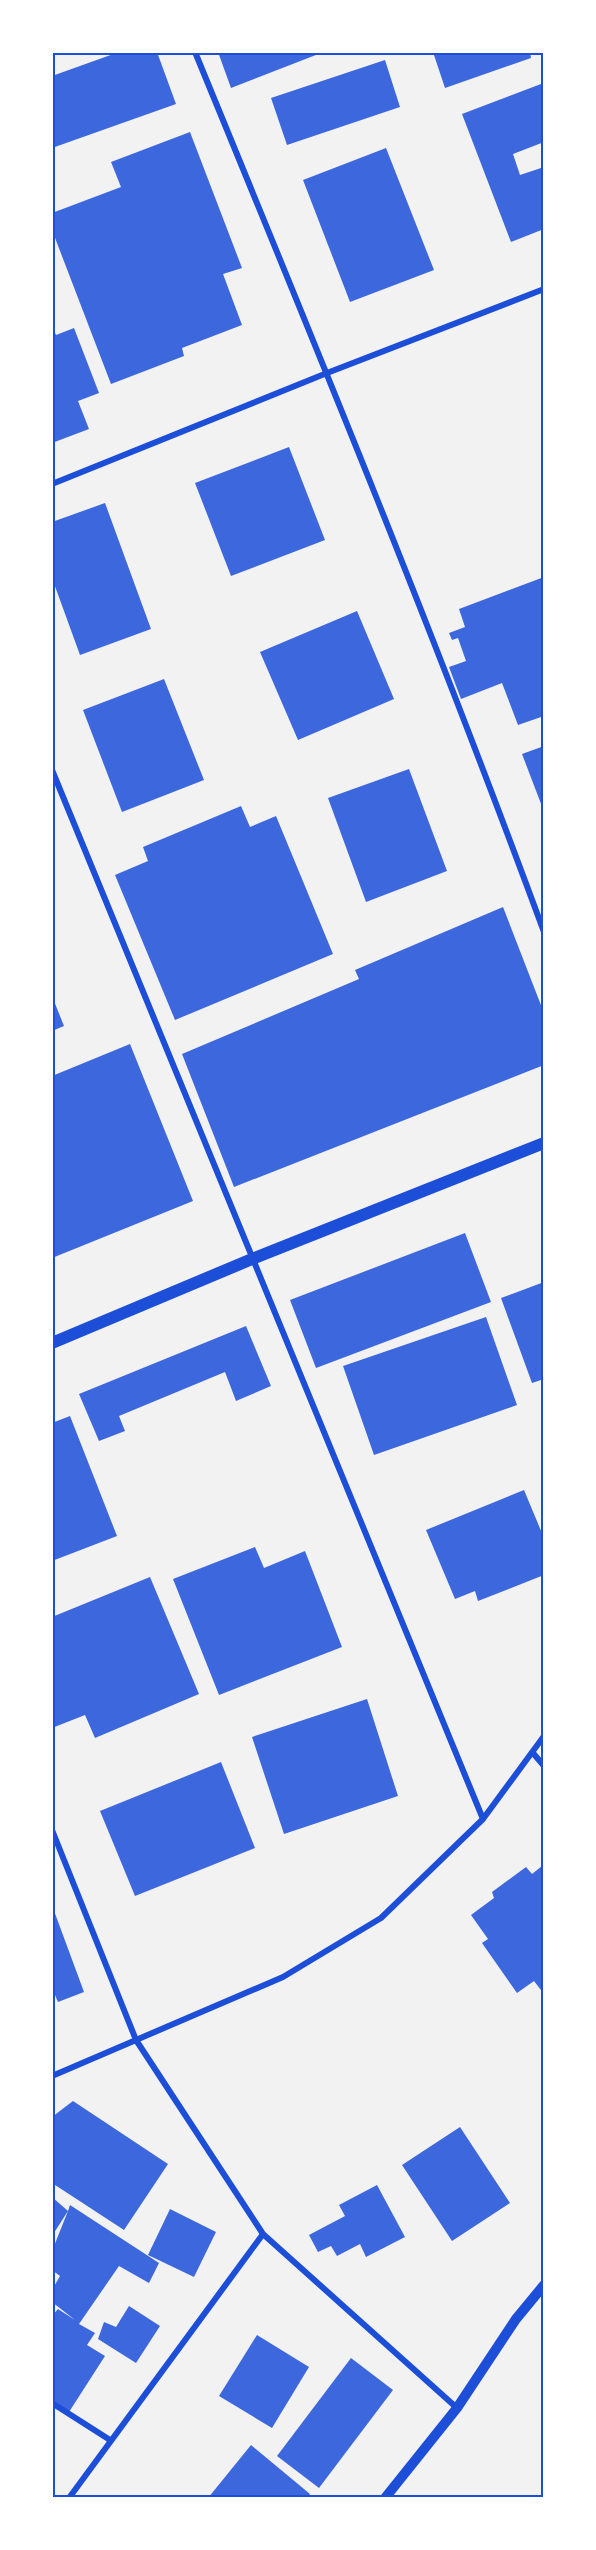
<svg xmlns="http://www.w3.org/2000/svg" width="596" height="2550" viewBox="0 0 596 2550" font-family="'Times New Roman',serif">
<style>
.building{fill:#3d67dc}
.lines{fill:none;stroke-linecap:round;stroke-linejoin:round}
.minor{stroke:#1d4ed8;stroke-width:6}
.tertiary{stroke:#1d4ed8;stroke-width:10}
.secondary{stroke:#1d4ed8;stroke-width:12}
.neatline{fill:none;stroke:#1d4ed8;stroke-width:2}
</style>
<rect width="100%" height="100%" fill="#f2f2f2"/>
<path class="building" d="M119 52H157L176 104 52 148V76Z
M218 52H321V53L231 88Z
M433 52H530L531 58 445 88Z
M385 60 400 107 287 145 271 98Z
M541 84 544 90V142L513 154 520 175 544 167V229L511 242 462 114Z
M190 132 242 268 223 274 242 325 182 348 184 356 111 384 52 230V213L121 187 111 162Z
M386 148 434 270 350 302 303 180Z
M52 326 56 335 74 328 99 393 78 401 89 429 52 443Z
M289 447 325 540 231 576 195 483Z
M105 503 151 629 80 655 52 578V522Z
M544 577V716L518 725 502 683 461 699 449 667 466 661 458 638 452 640 449 633 465 627 459 609Z
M357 611 394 699 298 740 260 652Z
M164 679 204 780 122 812 83 710Z
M544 746V809H543L522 754Z
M409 769 447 871 366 902 328 798Z
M241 806 250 827 276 816 333 954 175 1020 115 875 148 861 143 847Z
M503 907 544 1013V1065L234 1187 182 1054 359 979 355 970Z
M52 996 64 1026 52 1031Z
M130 1044 193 1201 52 1258V1076Z
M465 1233 491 1302 316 1368 290 1300Z
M544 1282V1379L532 1383 501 1298Z
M486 1317 517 1405 374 1455 343 1366Z
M246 1326 271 1386 236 1401 225 1372 119 1416 125 1431 99 1441 79 1394Z
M70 1416 117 1536 52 1561V1423Z
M524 1490 544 1538V1575L478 1601 475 1591 455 1599 426 1530Z
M255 1547 264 1568 305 1551 342 1647 219 1695 173 1579Z
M150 1577 199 1694 95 1738 85 1715 52 1728V1617Z
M367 1699 398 1796 284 1834 252 1737Z
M221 1762 255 1848 135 1896 100 1811Z
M542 1866 544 1994 534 1981 517 1993 482 1943 488 1939 471 1915 494 1898 492 1892 526 1867 532 1874Z
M53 1908 84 1992 58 2002 52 1988Z
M73 2101 168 2164 124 2230 52 2183V2117Z
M460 2127 510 2203 452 2241 402 2165Z
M377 2185 405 2237 366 2257 360 2244 337 2256 331 2246 318 2252 309 2235 345 2216 339 2205Z
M52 2197 68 2211 70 2205 159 2263 149 2283 119 2266 79 2324 95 2333 87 2345 105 2356 69 2412 52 2401V2316L58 2309 75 2320 52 2302V2290L60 2276 52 2270V2251L68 2211 52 2236Z
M170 2209 216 2232 194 2277 148 2255Z
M129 2306 160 2326 136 2363 98 2339 104 2322 116 2327Z
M257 2335 309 2367 272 2428 219 2396Z
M351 2358 393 2390 319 2488 277 2456Z
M251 2445 310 2494 307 2498H208Z"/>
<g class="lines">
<path class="minor" d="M195 52C315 344 435 636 544 932
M52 484 327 373 544 289
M52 770 483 1819
M533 1753 544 1766
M52 1830 136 2040 263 2234 457 2408
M52 2076 283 1977 381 1918 483 1819 544 1736
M52 2403 110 2440
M69 2498 263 2234"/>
<path class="tertiary" d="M385 2498 457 2408 516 2319 544 2285"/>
<path class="secondary" d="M52 1343 252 1259 544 1143"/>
</g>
<rect width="596" height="2550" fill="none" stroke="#ffffff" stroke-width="108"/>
<rect x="54" y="54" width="488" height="2442" class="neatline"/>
</svg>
